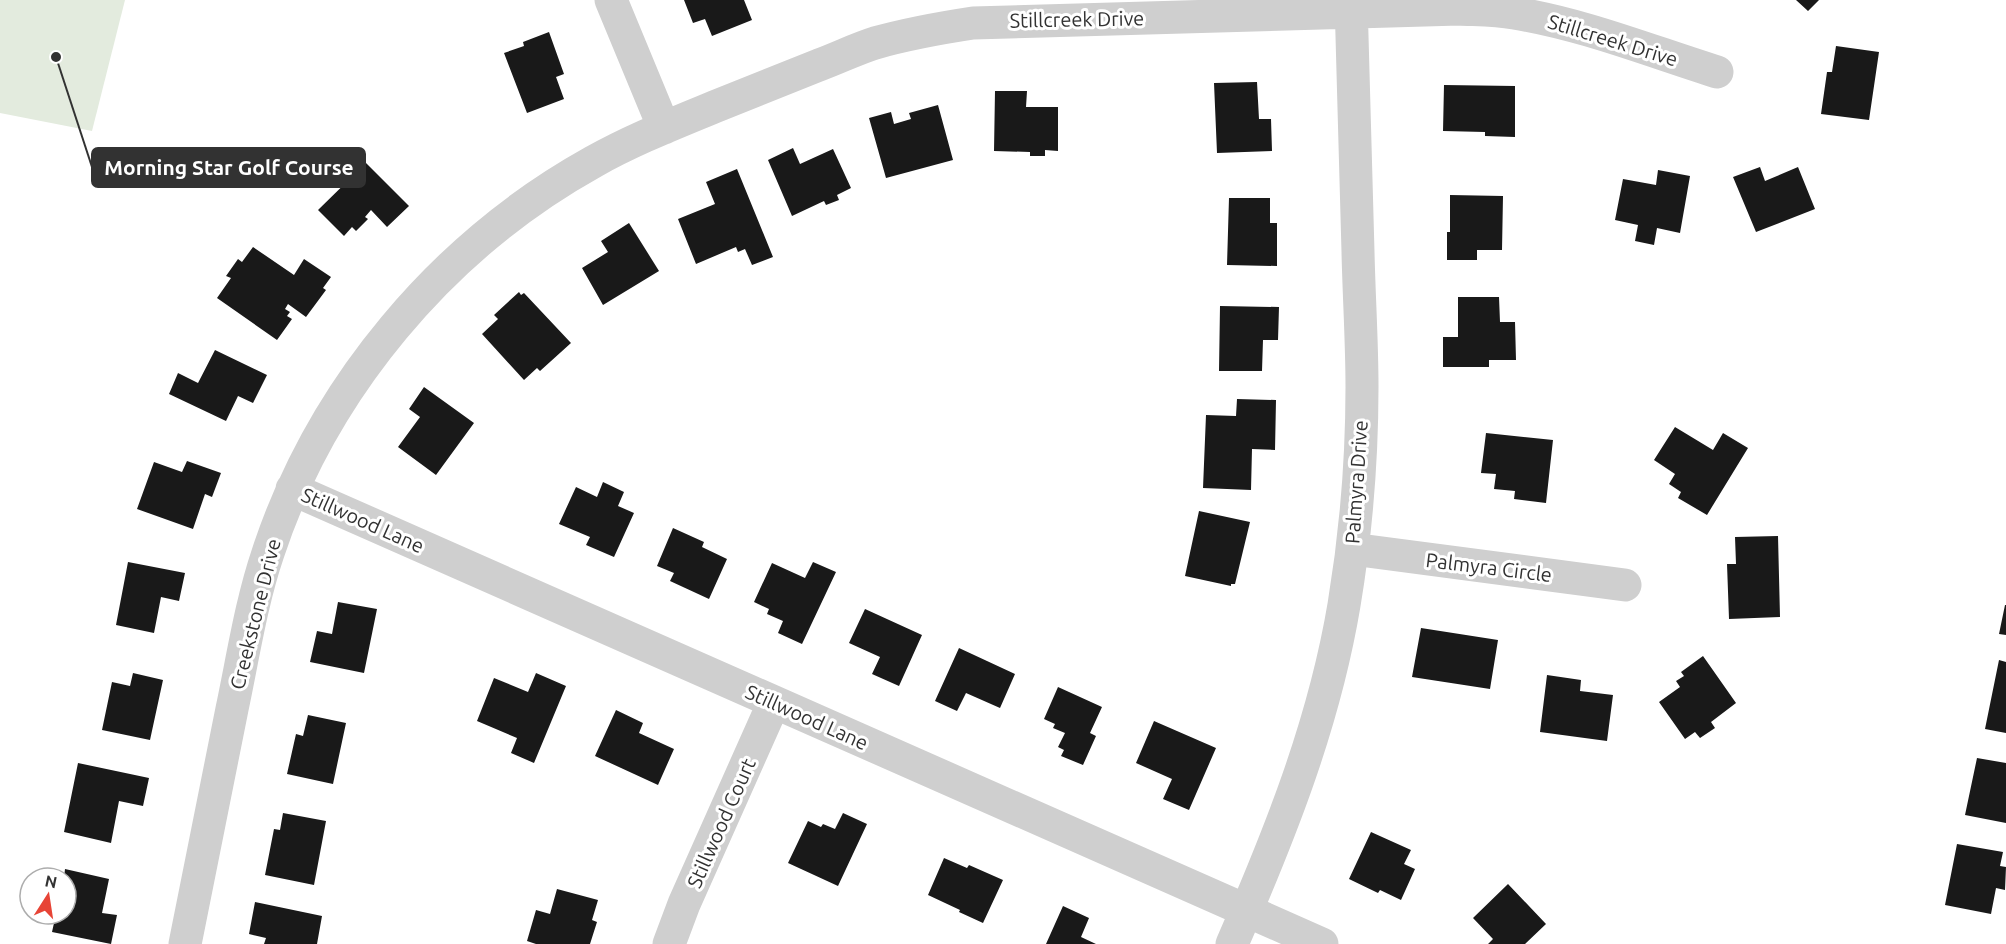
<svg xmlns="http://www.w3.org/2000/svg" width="2006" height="944" viewBox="0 0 2006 944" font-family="Ubuntu,sans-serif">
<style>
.green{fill:#e3ebde}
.building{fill:#191919}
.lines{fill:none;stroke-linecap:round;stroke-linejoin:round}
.street{stroke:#cfcfcf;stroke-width:33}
.labels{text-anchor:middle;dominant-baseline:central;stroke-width:6;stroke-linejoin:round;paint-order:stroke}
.street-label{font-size:20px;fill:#323232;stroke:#fff}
.leader{fill:none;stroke:#323232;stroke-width:2}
.callout-dot{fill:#323232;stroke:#fff;stroke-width:2}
.callout{fill:#323232;stroke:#323232;stroke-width:2}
.callout-label{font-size:21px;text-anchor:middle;font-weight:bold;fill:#fff}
</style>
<rect width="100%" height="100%" fill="#fff"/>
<path class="green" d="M0 0H125L92 131 0 113Z"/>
<path class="building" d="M684 0H744L752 20 712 36 705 19 693 23Z
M1796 0H1819L1808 11Z
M549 32 564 74 556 77 564 99 527 113 504 53 524 46 523 42Z
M1836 46 1879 52 1869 120 1821 114 1827 72H1832Z
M1257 82 1259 119H1271L1272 151 1217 153 1214 83Z
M1444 85 1515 86V137L1485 136V132L1443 131Z
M995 91H1027L1026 107H1058V151L1045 150V156H1030V152L994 151Z
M938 105 953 160 886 178 869 118 891 112 894 124 911 119 909 113Z
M793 148 800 164 833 149 851 188 837 195 839 200 826 205 824 201 792 216 768 160Z
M366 163 409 206 387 227 371 210 365 217 368 219 356 231 352 227 344 236 318 210Z
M1760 167 1765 181 1798 167 1815 209 1756 232 1733 177Z
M737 169 773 257 752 265 745 249 738 252 736 247 696 264 678 219 715 204 706 182Z
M1658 170 1690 176 1680 233 1657 228 1654 245 1635 241 1638 225 1615 220 1623 179 1656 185Z
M1450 195 1503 196 1502 250H1477V260H1447V232H1450Z
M1229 198H1270V223H1277V266L1227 265Z
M629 223 659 271 603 305 582 268 608 252 601 241Z
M253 247 294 275 304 259 331 277 323 288 326 290 306 317 288 304 285 309 290 312 287 316 292 319 277 340 217 298 231 278 226 276 238 259 242 262Z
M519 292 521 295 524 293 571 343 540 371 537 368 524 380 482 334 498 319 494 315Z
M1458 297H1499L1500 322H1515L1516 360H1489V367H1443V337H1458Z
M1220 306 1279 307 1278 340H1263L1262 371H1219Z
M215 350 267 375 253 403 238 396 226 421 169 394 178 373 198 383Z
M424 387 474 423 436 475 398 447 420 417 409 409Z
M1237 399 1276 400 1275 450 1252 449 1251 490 1203 488 1206 415 1236 416Z
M1675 427 1713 450 1723 433 1748 448 1707 515 1678 498 1681 492 1669 484 1675 474 1654 460Z
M1486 433 1553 440 1546 503 1514 499 1515 491 1494 489 1496 474 1481 473Z
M187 461 221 473 212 497 205 494 193 529 137 509 154 462 182 472Z
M603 482 624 492 618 506 634 513 614 557 586 545 590 537 559 524 576 487 597 497Z
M1199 511 1250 522 1235 584H1231V586L1185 576Z
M673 528 704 542 702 547 727 559 709 599 670 581 674 573 657 566Z
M1778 536 1780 617 1729 619 1727 564H1736L1735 537Z
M128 562 185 573 179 601 161 597 154 633 116 625Z
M813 562 836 572 802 644 778 633 783 621 767 614 769 609 754 602 772 563 805 578Z
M338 602 377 609 364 673 310 662 317 631 332 634Z
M2005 605H2006V635L1999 634Z
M865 609 922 635 899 686 872 674 880 657 849 643Z
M1421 628 1498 640 1490 689 1412 677Z
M959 648 1015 674 1000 708 966 693 957 711 935 701Z
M1703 656 1736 703 1711 722 1715 728 1700 738 1695 732 1685 739 1659 702 1680 687 1676 681 1684 676 1681 672Z
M1999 660 2006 662V733L1985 729Z
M133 673 163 680 150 740 102 730 112 682 130 686Z
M536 673 566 686 534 763 511 753 517 738 477 721 494 678 528 692Z
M1547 675 1581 680 1580 691 1613 695 1607 741 1540 732Z
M1058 687 1102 707 1090 733 1096 736 1083 765 1061 756 1064 750 1058 747 1065 733 1053 728 1055 724 1044 719Z
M616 710 643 723 639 733 674 749 658 785 595 756Z
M308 715 346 723 333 784 287 774 296 734 303 736Z
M1154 721 1216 748 1189 810 1163 799 1172 779 1136 763Z
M1977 758 2006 763V823L1965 815Z
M78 763 149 778 143 806 119 801 111 843 64 832Z
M283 813 326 821 314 885 265 875 274 829 280 830Z
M843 813 867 824 838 886 788 863 808 821 821 827 823 824 835 829Z
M1371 832 1411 850 1404 864 1415 869 1401 900 1380 890 1378 893 1349 879Z
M1957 844 2003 852 2000 866 2006 867 2005 890 1996 888 1991 914 1945 905Z
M944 858 967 868 969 865 1003 880 983 923 959 912 960 910 928 895Z
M65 869 109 879 102 913 117 915 111 944 52 932 56 914H66V878H64Z
M1508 884 1546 924 1525 944H1488L1493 939 1473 918Z
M557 889 598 900 592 920 597 922 590 944H536L527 941 536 910 550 914Z
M255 902 322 916 317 944H264L266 938 249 934Z
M1063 906 1089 918 1081 937 1096 944H1046Z"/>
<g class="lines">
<path class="street" d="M611 0 664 128
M292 489 1322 944
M1352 549 1625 585
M185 944C201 866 216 787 232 709 243 657 251 603 268 553 322 389 442 246 593 162 632 140 673 124 714 107 749 93 784 79 819 65 838 58 856 49 875 43 907 34 940 28 973 23L1459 9C1477 10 1496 10 1514 13 1583 24 1650 51 1717 72
M669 944 684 904 774 702
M1232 944C1280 834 1324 724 1344 605 1356 533 1362 460 1362 387 1362 342 1359 297 1358 252 1356 168 1353 84 1351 0"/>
</g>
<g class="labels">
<g class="street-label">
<text transform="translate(1077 19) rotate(-1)">Stillcreek Drive</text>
<text transform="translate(1613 40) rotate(17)">Stillcreek Drive</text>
<text transform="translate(1356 482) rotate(-86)">Palmyra Drive</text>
<text transform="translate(363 520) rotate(24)">Stillwood Lane</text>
<text transform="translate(1489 567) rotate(7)">Palmyra Circle</text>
<text transform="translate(255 614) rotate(-76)">Creekstone Drive</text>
<text transform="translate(807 717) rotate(24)">Stillwood Lane</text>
<text transform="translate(721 823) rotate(-66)">Stillwood Court</text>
</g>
</g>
<path class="leader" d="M56 57L92 167"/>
<circle class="callout-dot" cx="56" cy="57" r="6"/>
<rect class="callout" x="92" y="148" width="273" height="39" rx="6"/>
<g class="callout-label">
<text x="229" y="175">Morning Star Golf Course</text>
</g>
<g transform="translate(48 896) rotate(12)"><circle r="28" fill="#ffffff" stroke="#adadad" stroke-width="1.5"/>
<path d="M0-4.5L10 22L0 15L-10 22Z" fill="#e74436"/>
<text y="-9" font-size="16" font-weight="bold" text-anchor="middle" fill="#323232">N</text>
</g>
</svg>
